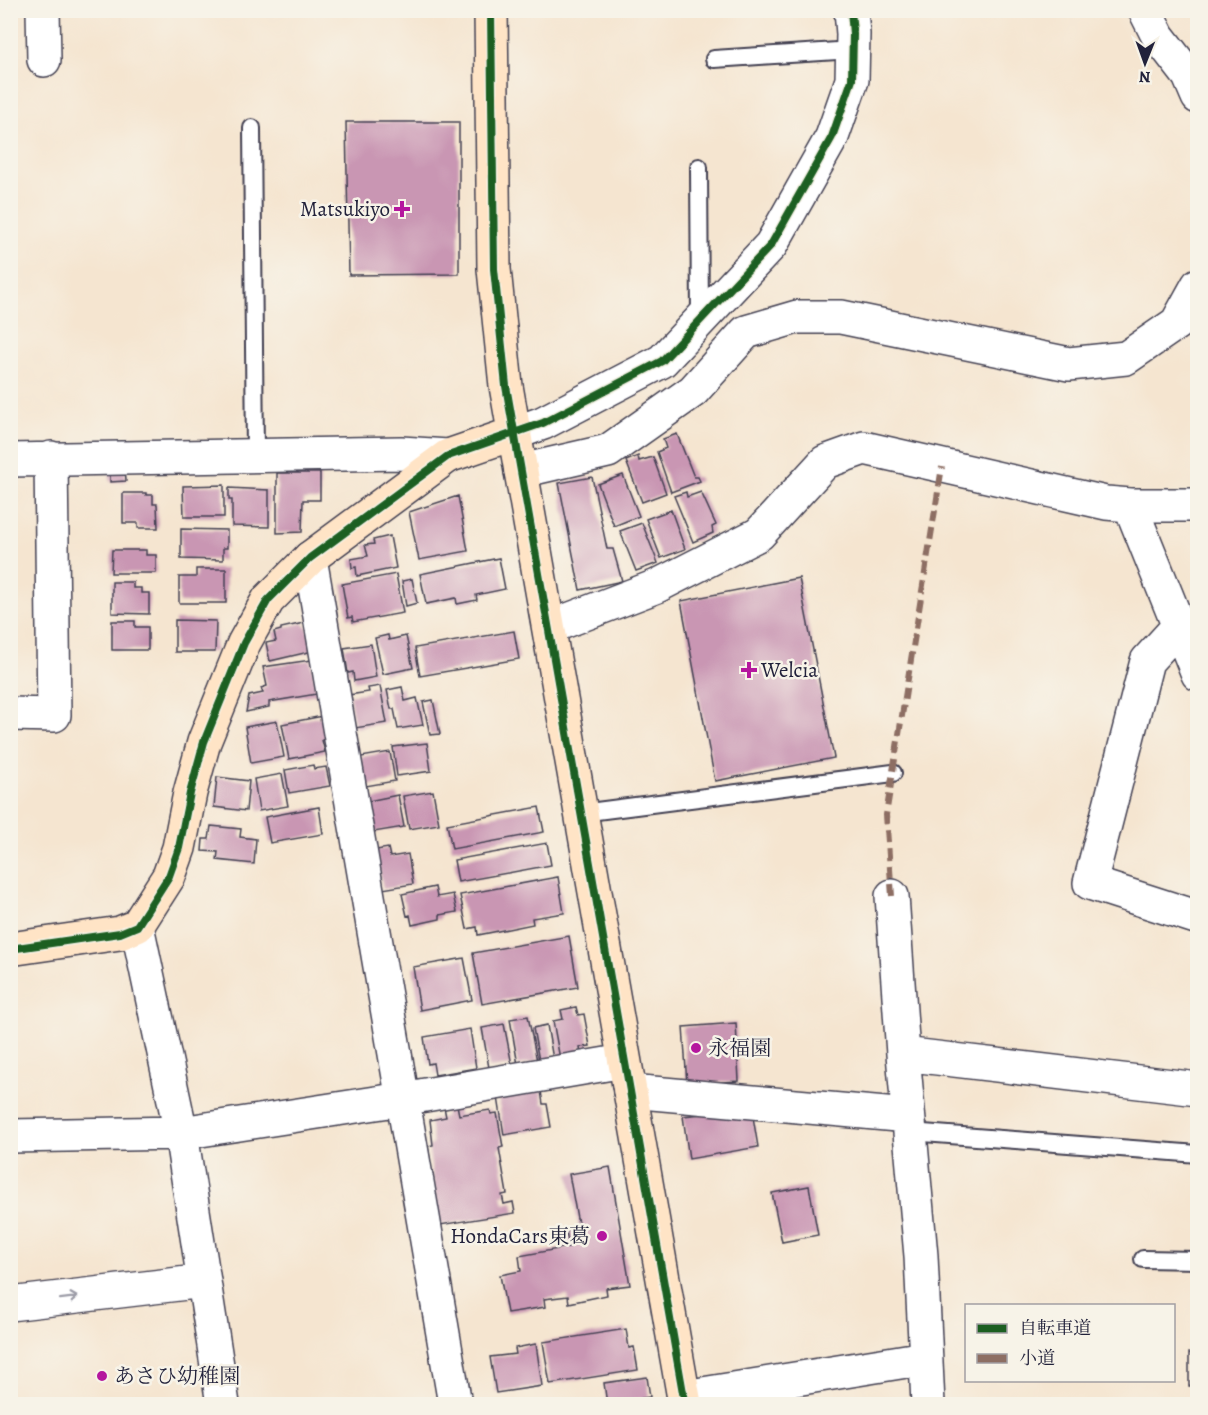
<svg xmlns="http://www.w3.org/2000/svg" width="1208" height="1415" viewBox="0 0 1208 1415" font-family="Alegreya,'Noto Serif JP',serif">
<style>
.building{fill:#c996b3}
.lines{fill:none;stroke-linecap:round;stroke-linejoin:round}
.lane-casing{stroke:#423f51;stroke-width:20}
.street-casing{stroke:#423f51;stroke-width:36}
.secondary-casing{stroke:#423f51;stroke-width:36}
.lane{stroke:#fff;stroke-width:16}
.street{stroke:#fff;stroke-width:33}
.secondary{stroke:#ffe4c6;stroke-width:33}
.quiet{stroke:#8d6e63;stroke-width:6;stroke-dasharray:12 6;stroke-linecap:butt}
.cycleway-casing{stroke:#f7f3e8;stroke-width:11}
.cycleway{stroke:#1b5e20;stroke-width:8}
.oneway{stroke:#9c9ca7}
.poi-dot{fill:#b5179e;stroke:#f7f3e8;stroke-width:2}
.labels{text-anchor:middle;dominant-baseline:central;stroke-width:5;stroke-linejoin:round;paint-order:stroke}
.poi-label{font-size:21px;fill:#22223b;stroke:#f7f3e8;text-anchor:start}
</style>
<rect width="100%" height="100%" fill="#f7f3e8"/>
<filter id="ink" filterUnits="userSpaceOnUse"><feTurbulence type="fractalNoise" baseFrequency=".0167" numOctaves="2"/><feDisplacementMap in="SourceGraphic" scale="12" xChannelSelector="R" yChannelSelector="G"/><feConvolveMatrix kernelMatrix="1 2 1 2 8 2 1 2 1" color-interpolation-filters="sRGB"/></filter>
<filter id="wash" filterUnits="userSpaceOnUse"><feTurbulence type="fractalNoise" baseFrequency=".008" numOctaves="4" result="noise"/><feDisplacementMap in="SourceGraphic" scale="24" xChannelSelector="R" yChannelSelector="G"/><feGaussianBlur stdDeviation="1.35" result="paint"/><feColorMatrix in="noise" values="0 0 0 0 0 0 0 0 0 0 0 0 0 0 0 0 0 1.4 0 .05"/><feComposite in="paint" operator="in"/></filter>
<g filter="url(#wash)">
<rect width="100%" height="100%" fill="#f5e5d0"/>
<g id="blocks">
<path class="building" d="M346 122H459V274L349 275Z
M677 434 694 477H698L700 481 671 492 657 452 666 448 663 439Z
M638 456 639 461 653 457 666 493 642 502 626 461Z
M110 468H125L126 481 110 482Z
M277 473H320V500H303L302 532 277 533Z
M623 475 639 516 614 526 598 484Z
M592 477 607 549H613L622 581 580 590 559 483Z
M224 485V517H184L183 486Z
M229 488 269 490V527L232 526V500H229Z
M686 492 687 497 701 492 716 525 712 527 713 533 693 542 674 496Z
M123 493H146V495H153V504H157L158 528H138V523H123Z
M458 496 468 551 419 560 409 512Z
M671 510 685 549 661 558 646 519Z
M642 523 658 563 636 571 620 531Z
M181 529 227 530V548H223V560L181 559Z
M390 536 396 568 357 576 356 567 352 568 351 559 368 556 365 545 374 544 373 540Z
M112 550H146V555H156V573H111Z
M499 558 505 589 476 595 477 600 457 604 456 598 426 604 420 574Z
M196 569H226V603H179V577H196Z
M396 574 403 613 353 622 352 617 348 618 342 584Z
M799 578 834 758 715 781 681 601Z
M412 579 417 603 406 606 402 581Z
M112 582H133V588H141V593H149V614L112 613Z
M175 620 216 621 215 652H175Z
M112 621H135V627H148V650H112Z
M304 623 305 626H307L313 651 270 661 266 643 276 641 274 632 281 630V628Z
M514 631 519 659 420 676 415 648Z
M388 635 389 640 406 636 413 668 383 674 375 638Z
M371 644 376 677 354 681 353 672 348 673 344 648Z
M311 660 317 694 269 702V707L246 712 249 696 263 693 261 688 267 686 263 667Z
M380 686 387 723 355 728 349 695 369 692 368 688Z
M402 687 405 701 417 698 423 725 398 729 394 709H391L387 690Z
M433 700 440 734 430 735 423 702Z
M323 716 327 739 322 740 325 752 289 759 282 724Z
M277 721 284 757 251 763 245 727Z
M427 743 431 771 397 776 393 747Z
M390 752 395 781 366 786 361 757Z
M313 765 314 769 326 767 330 786 289 793 285 770Z
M282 774 288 806 259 811 254 779Z
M217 777 249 781 246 811 214 807Z
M433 791 439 824 409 829 403 796Z
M398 795 404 827 374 832 368 801Z
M319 807 323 834 270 843 265 817Z
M539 807 544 832 452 849 447 824Z
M211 826 241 829 240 837 256 839 254 864 217 860 218 852 202 851 203 839H209Z
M547 843 551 865 458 882 454 860Z
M388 848 390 857 408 854 413 884 383 889 376 850Z
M558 877 564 913 532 918 533 924 478 935 477 927 467 929 460 895Z
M435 887 437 897 453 894 457 912 440 915V919L412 925 410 915 407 916 402 894Z
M569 936 578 987 482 1004 473 953Z
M464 958 472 1000 420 1010 413 967Z
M576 1007 578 1015 584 1014 590 1046 580 1047 581 1055 560 1059 553 1021 563 1019 561 1010Z
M528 1016 537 1061 518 1065 510 1019Z
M736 1023 739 1081 687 1084 683 1027Z
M504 1024 512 1065 489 1068 482 1028Z
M547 1025 553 1059 539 1061 533 1028Z
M470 1029 476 1068 435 1075 433 1063 428 1064 424 1037Z
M541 1091 543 1104H547L551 1127 504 1135 498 1097Z
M457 1105 459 1115 490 1110 491 1114 497 1113 503 1147 499 1148 507 1194 502 1195 504 1204 513 1202 515 1213 440 1225 428 1146 433 1145 430 1120 446 1117 444 1107Z
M713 1113 753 1117 758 1147 689 1159 683 1116Z
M610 1167 630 1285 606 1288 607 1295 569 1303 568 1296 544 1299 545 1307 507 1313 500 1275 521 1271 519 1256 569 1247 566 1231 579 1229 569 1174Z
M809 1186 818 1235 782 1242 772 1193Z
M626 1329 629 1348 634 1347 638 1370 550 1384 543 1342Z
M536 1344 542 1386 496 1393 490 1357 516 1354 515 1348Z
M1189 1353H1198V1386H1189Z
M647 1377 650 1397 607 1404 604 1383Z"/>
</g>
</g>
<g filter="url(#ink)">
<use href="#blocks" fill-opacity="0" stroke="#423f51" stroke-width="1.5"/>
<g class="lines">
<g class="lane-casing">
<path id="lane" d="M714 59 853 50
M252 128 255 455
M699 167 700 320
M581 813 893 773
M910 1132 1198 1154
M1143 1259 1198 1260"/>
</g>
<g class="street-casing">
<path id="street" d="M43 10 44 60
M1145 10 1158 36 1189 76 1198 97
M515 433 543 423 662 361 771 245 832 137 852 80 853 34 851 10
M10 460 401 453 448 456
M521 471 608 451 693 391 746 332 797 317H841L1069 364 1126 358 1177 323 1198 285
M1130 505 1198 674
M310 558 455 1404
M1179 626 1147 661 1090 883 1196 917 1198 913
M550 627 657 586 759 534 825 462 864 448 1106 503 1130 505H1198
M10 714 54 715 51 458
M892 896 903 1054
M137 926 181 1133 223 1404
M630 1091 908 1116
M10 1136 181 1133 402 1099 624 1061
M10 1304 204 1281
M684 1397 925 1358
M928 1404 921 1256 903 1054 1198 1089"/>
</g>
<g class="secondary-casing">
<path id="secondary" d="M491 10 494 269 506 386 685 1404
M10 949 120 933 137 926 169 876 179 848 190 793 204 742 244 643 268 600 310 558 448 456 515 433"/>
</g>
<use href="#lane" class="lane"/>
<use href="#street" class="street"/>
<use href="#secondary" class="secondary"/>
<path class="quiet" d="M892 896 886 815 942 467"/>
<g class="cycleway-casing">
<path id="cycleway" d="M491 10 494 269 506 386 685 1404
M10 949 120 933 137 926 169 876 179 848 190 793 204 742 244 643 268 600 310 558 448 456 543 423 662 361 771 245 832 137 852 80 853 34 851 10"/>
</g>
<use href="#cycleway" class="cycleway"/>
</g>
<defs><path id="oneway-shaft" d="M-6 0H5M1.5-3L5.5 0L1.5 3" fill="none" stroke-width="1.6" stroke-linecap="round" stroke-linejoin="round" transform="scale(1.5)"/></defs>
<use class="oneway" href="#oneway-shaft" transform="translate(69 1298) rotate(-7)"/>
</g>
<g class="poi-dot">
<path d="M399 200h6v6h6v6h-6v6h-6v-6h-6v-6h6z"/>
<path d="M746 661h6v6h6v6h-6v6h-6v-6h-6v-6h6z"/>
<circle cx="696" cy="1048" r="6"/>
<circle cx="602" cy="1236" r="6"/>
<circle cx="102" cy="1376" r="6"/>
</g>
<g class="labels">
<g class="poi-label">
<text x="390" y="209" text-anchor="end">Matsukiyo</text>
<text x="761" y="670">Welcia</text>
<text x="708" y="1048">永福園</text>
<text x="590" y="1236" text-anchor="end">HondaCars東葛</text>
<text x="114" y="1376">あさひ幼稚園</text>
</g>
</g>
<rect width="1208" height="1415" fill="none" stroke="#f7f3e8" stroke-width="36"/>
<rect x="965" y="1304" width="210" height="78" fill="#f7f3e8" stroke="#a29fa3" stroke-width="1.5"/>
<rect x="977" y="1324" width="30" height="9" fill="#1b5e20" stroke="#a29fa3" stroke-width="1.5"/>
<text x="1019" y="1334" font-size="18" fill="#22223b">自転車道</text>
<rect x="977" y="1354" width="30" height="9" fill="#8d6e63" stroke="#a29fa3" stroke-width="1.5"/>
<text x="1019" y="1364" font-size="18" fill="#22223b">小道</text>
<g transform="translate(1145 63) rotate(181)" stroke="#f7f3e8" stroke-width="4.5" paint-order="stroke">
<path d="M0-4.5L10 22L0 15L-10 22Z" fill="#22223b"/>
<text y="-9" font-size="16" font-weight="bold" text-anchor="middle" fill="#22223b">N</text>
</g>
</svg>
